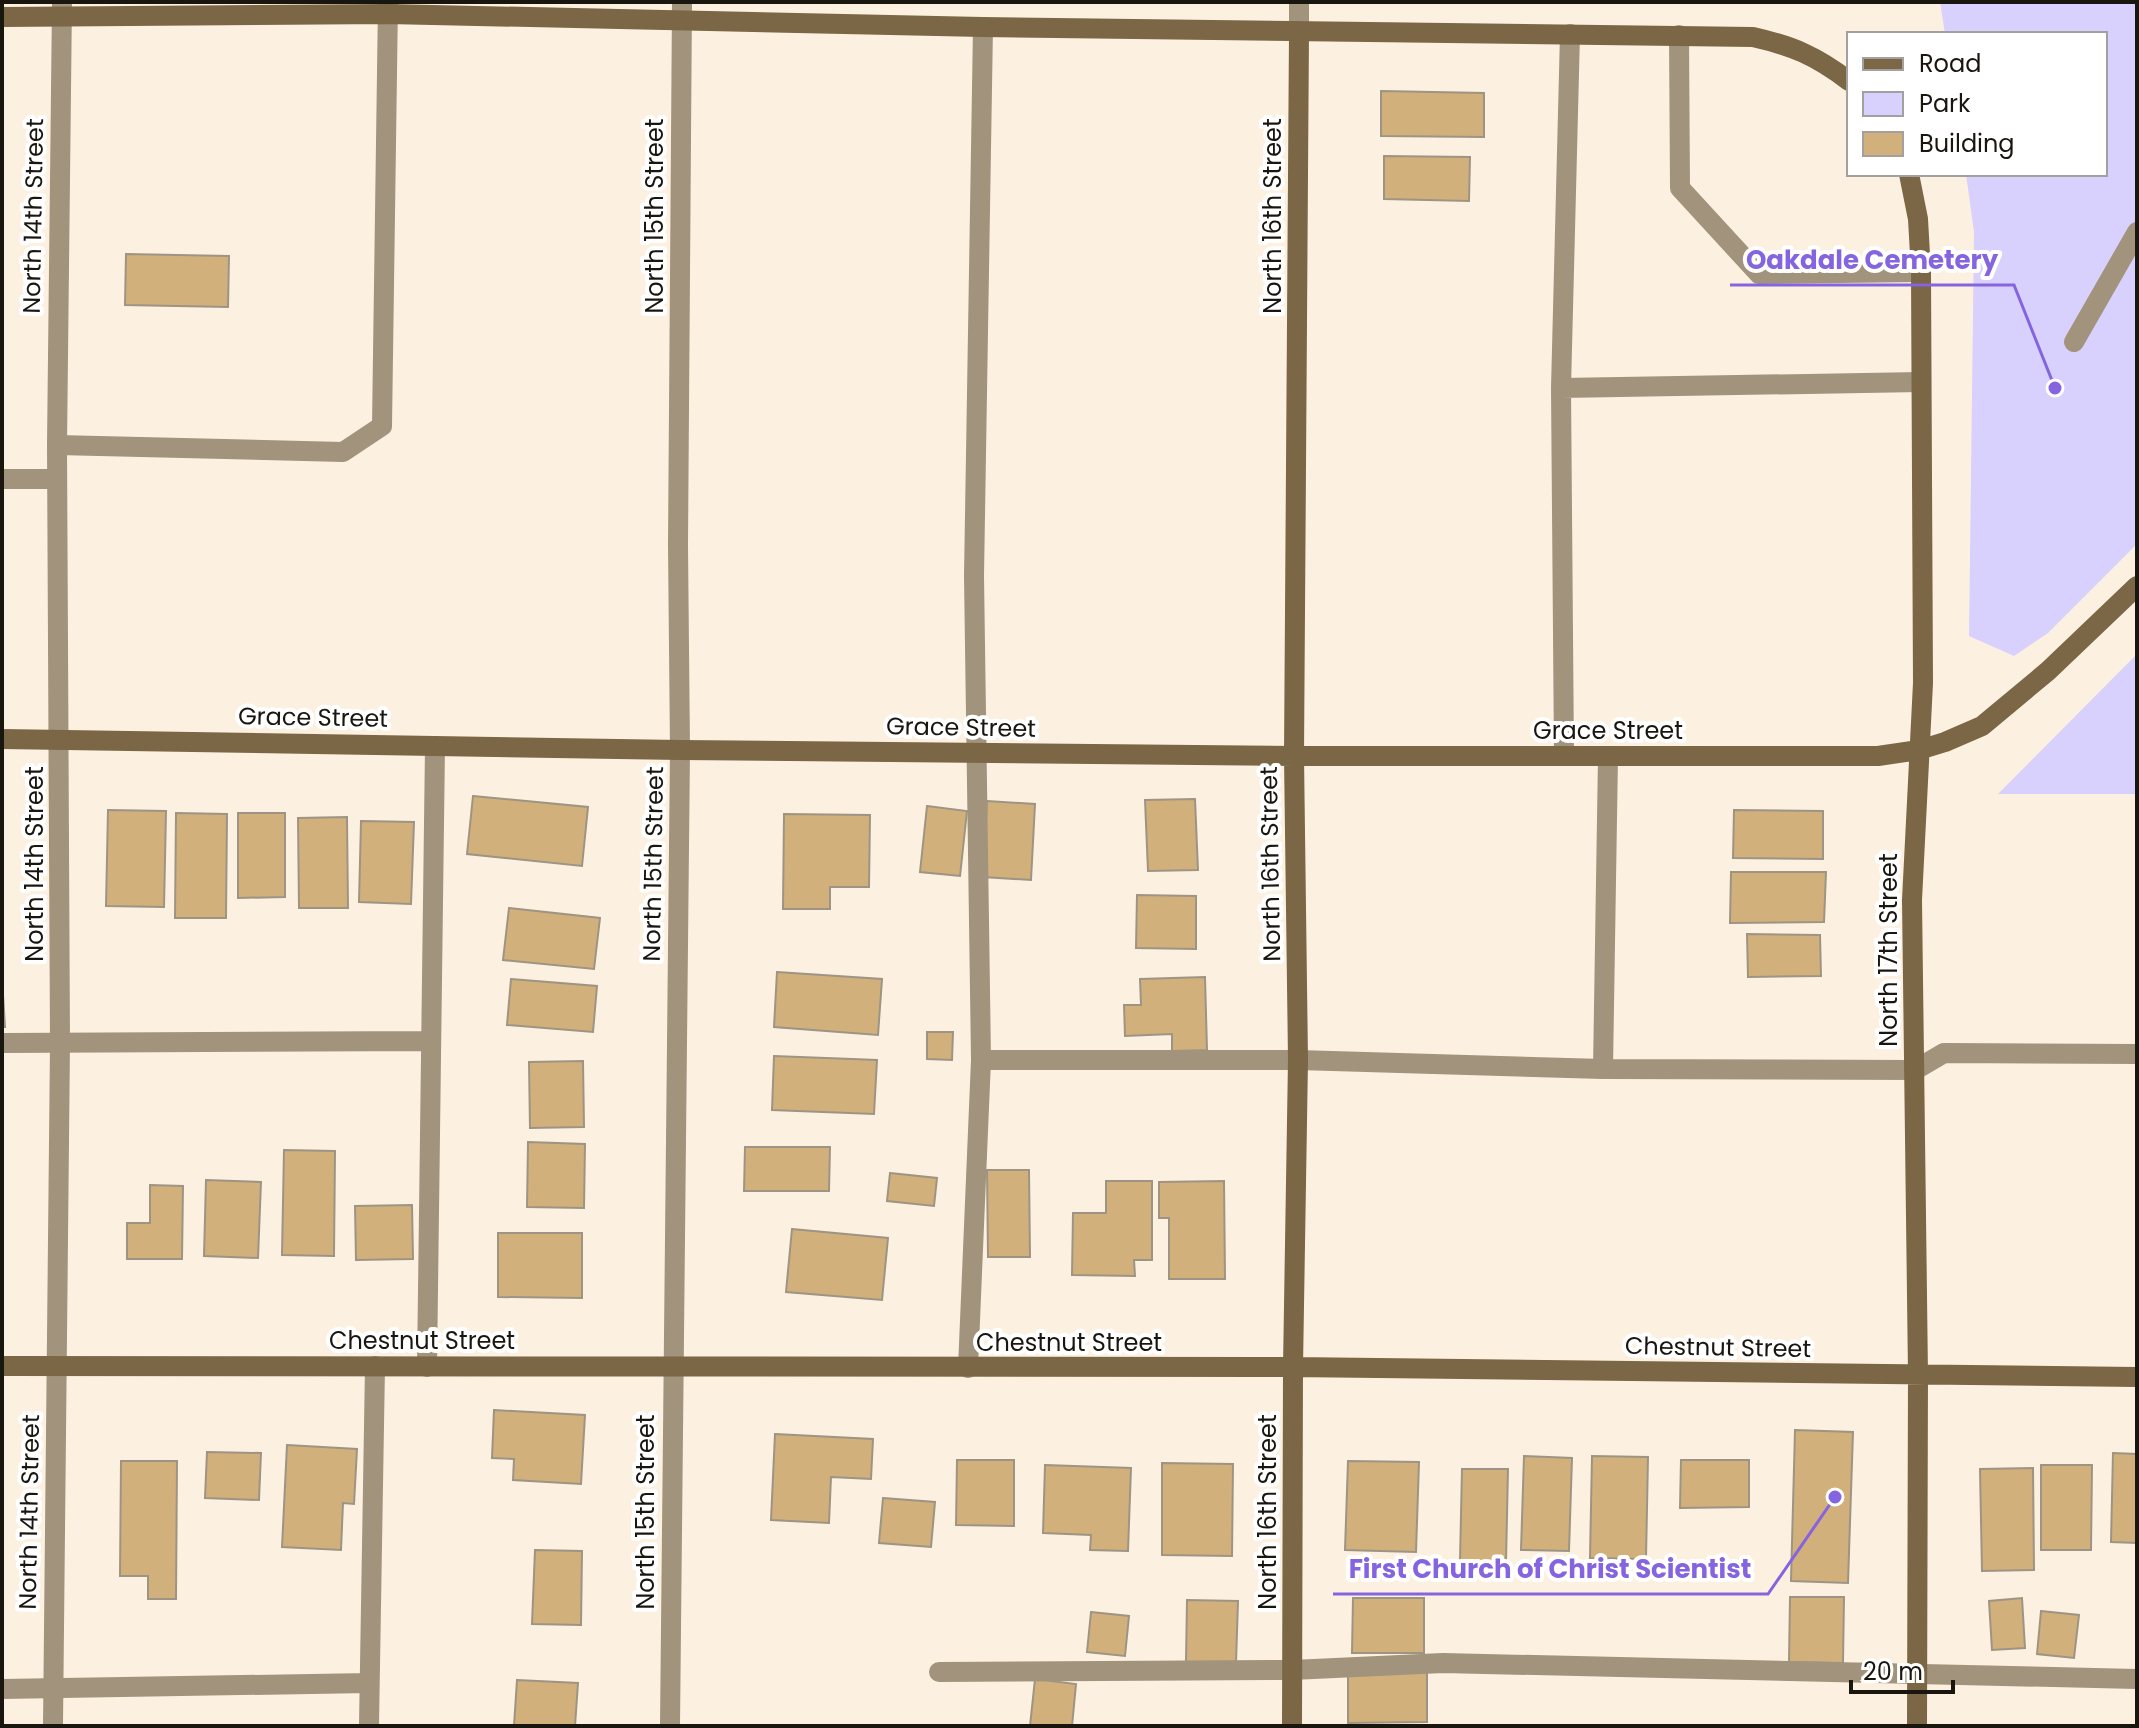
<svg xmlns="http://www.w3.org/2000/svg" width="2139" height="1728" viewBox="0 0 2139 1728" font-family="Poppins,sans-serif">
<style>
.green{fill:#d8d0fd}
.building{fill:#d2b07c;stroke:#9e9484;stroke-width:2}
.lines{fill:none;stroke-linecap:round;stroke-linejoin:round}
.lane{stroke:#a2937d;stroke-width:20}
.street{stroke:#a2937d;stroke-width:20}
.secondary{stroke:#7b6646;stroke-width:20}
.labels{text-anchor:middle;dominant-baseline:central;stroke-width:8;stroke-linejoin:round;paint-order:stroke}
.street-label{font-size:24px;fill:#19150f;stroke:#fff}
.leader{fill:none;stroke:#8564df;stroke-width:3}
.callout-dot{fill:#8564df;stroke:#fff;stroke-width:3}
.callout-label{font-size:26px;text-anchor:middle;font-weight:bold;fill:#8564df;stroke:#fff;stroke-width:8;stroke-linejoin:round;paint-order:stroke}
</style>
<rect width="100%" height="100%" fill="#fcf1e0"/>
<path class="green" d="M1940 2H2137V544L2048 633 2014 656 1969 636 1974 232 1966 174H2105V34H1945Z
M2137 654V794H1998Z"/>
<path class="building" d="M1381 91 1484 93V137L1381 136Z
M1384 156 1470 157 1469 201 1384 199Z
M126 254 229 256 228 307 125 305Z
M473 796 588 807 582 866 467 854Z
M1195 799 1198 870 1148 871 1145 800Z
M987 801 1035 804 1031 880 983 877Z
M927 806 967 811 960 876 920 872Z
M108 810 166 811 164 907 106 906Z
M1734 810 1823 811V859L1733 858Z
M176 813 227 814 226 918H175Z
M238 813H285V897L238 898Z
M784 814 870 815 869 887H830V909H783Z
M347 817 348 908H299L298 818Z
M361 821 414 822 411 904 359 902Z
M1731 872H1826L1824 922 1730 923Z
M1137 895 1196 896V949L1136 948Z
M509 908 600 918 594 969 503 960Z
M1747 934 1820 935 1821 976 1748 977Z
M777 972 882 979 878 1035 774 1027Z
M1205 977 1207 1050 1172 1051V1034L1125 1036 1124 1005H1141L1140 979Z
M2 978 5 1027H2Z
M511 979 597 986 593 1032 507 1025Z
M927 1032H953L952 1060 927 1059Z
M774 1056 877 1060 874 1114 772 1110Z
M583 1061 584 1127 530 1128 529 1062Z
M528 1142 585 1144 584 1208 527 1207Z
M745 1147H830L829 1191H744Z
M284 1150 335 1151 334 1256 282 1255Z
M987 1170H1029L1030 1257H988Z
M890 1173 937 1178 934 1206 887 1201Z
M206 1180 261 1182 258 1258 204 1256Z
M1106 1181H1152V1260H1134L1135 1276 1072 1275 1073 1213H1106Z
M1224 1181 1225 1279H1169V1218H1159V1182Z
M150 1185 183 1186 182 1259H127V1223H150Z
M412 1205 413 1259 356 1260 355 1206Z
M792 1229 888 1238 882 1300 786 1292Z
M498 1233H582V1298L498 1297Z
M494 1410 585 1415 581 1484 513 1480 514 1459 492 1458Z
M1795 1430 1853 1432 1848 1583 1791 1581Z
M775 1434 873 1439 871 1479 831 1477 829 1523 771 1520Z
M287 1445 357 1449 354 1504 343 1503 341 1550 282 1547Z
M207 1452 261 1453 259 1500 205 1498Z
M2113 1453 2137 1454V1543L2111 1542Z
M1524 1456 1572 1458 1569 1551 1521 1550Z
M1592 1456 1648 1457 1646 1559 1590 1558Z
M957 1460H1014V1526L956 1525Z
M1681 1460H1749V1507L1680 1508Z
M121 1461H177L176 1599H148V1576H120Z
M1348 1461 1419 1462 1416 1552 1345 1550Z
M1162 1463 1233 1464 1232 1556 1162 1555Z
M1045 1465 1131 1468 1128 1551 1090 1550 1091 1535 1043 1533Z
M2041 1465H2092L2091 1550H2041Z
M2033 1468 2034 1570 1982 1571 1980 1469Z
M1462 1469H1508L1506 1562 1460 1561Z
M883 1498 935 1502 931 1547 879 1543Z
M535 1550 582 1551 581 1625 532 1624Z
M1790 1597H1844L1843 1663 1789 1662Z
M1353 1598H1424V1653H1352Z
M2022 1598 2025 1648 1992 1650 1989 1601Z
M1187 1600 1238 1601 1236 1663 1186 1662Z
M2041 1611 2079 1615 2074 1658 2037 1654Z
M1091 1612 1129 1616 1125 1656 1087 1652Z
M1348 1671H1427V1722L1348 1723Z
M1035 1679 1076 1684 1072 1726H1030Z
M517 1680 578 1683 575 1726H514Z"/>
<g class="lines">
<path class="lane" d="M1679 35 1680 188 1759 274 1921 272
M2074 342 2137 232
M1561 388 1921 382
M57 445 343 452 382 426 388 2
M2 479H57
M1564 756 1561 388 1570 34
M2 1043 430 1041
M981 1060H1298L1603 1069 1915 1070 1944 1053 2137 1054
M1603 1069 1608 756
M427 1367 435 746
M968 1368 981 1060 974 576 983 27
M939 1672 1292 1670 1443 1663 2137 1679
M2 1689 369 1683
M369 1726 375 1366"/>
<path class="street" d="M1299 2V31
M53 1726 60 1044 57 445 62 2
M670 1726 680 750 678 545 682 2"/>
<path class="secondary" d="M2 17 388 14 983 27 1753 37C1793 46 1816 56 1849 81
M1909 174 1918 219 1921 272 1923 683 1912 900 1918 1375 1917 1726
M2 739 680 750 1294 756H1878L1919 750 1945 742 1982 726 2048 671 2137 586
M2 1366 1293 1367 2137 1377
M1292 1726 1293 1367 1298 1060 1294 756 1299 31"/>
</g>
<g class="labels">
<g class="street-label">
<text transform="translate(33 216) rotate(-89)">North 14th Street</text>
<text transform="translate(654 216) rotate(-90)">North 15th Street</text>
<text transform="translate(1272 216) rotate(-90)">North 16th Street</text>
<text transform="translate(313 717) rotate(1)">Grace Street</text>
<text transform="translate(961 727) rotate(1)">Grace Street</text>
<text x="1608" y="730">Grace Street</text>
<text transform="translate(34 864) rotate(-90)">North 14th Street</text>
<text transform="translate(653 864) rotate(-89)">North 15th Street</text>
<text transform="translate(1270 864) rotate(-91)">North 16th Street</text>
<text transform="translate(1888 950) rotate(-90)">North 17th Street</text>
<text x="422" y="1340">Chestnut Street</text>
<text x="1069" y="1342">Chestnut Street</text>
<text transform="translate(1718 1347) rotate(1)">Chestnut Street</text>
<text transform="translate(29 1512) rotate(-89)">North 14th Street</text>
<text transform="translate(645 1512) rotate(-90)">North 15th Street</text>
<text transform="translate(1267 1512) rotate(-90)">North 16th Street</text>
</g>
</g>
<path class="leader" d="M2055 388L2014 285H1730M1835 1497L1768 1594H1333"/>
<g class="callout-dot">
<circle cx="2055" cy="388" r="8"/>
<circle cx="1835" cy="1497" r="8"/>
</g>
<g class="callout-label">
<text x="1872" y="269">Oakdale Cemetery</text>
<text x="1550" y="1578">First Church of Christ Scientist</text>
</g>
<rect width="2139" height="1728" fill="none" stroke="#19150f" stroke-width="8"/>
<rect x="1847" y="32" width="260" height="144" fill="#ffffff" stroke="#a3a19f" stroke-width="2"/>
<rect x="1863" y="58" width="40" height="12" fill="#7b6646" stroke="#a3a19f" stroke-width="2"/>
<text x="1919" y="72" font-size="24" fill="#19150f">Road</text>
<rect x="1863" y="92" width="40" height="24" fill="#d8d0fd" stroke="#a3a19f" stroke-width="2"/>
<text x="1919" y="112" font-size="24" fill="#19150f">Park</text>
<rect x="1863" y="132" width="40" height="24" fill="#d2b07c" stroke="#a3a19f" stroke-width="2"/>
<text x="1919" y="152" font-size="24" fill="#19150f">Building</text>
<path d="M1851 1680v12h102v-12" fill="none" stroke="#19150f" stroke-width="4"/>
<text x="1863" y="1680" font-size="24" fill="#19150f" stroke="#ffffff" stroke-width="6" paint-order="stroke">20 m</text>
</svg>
